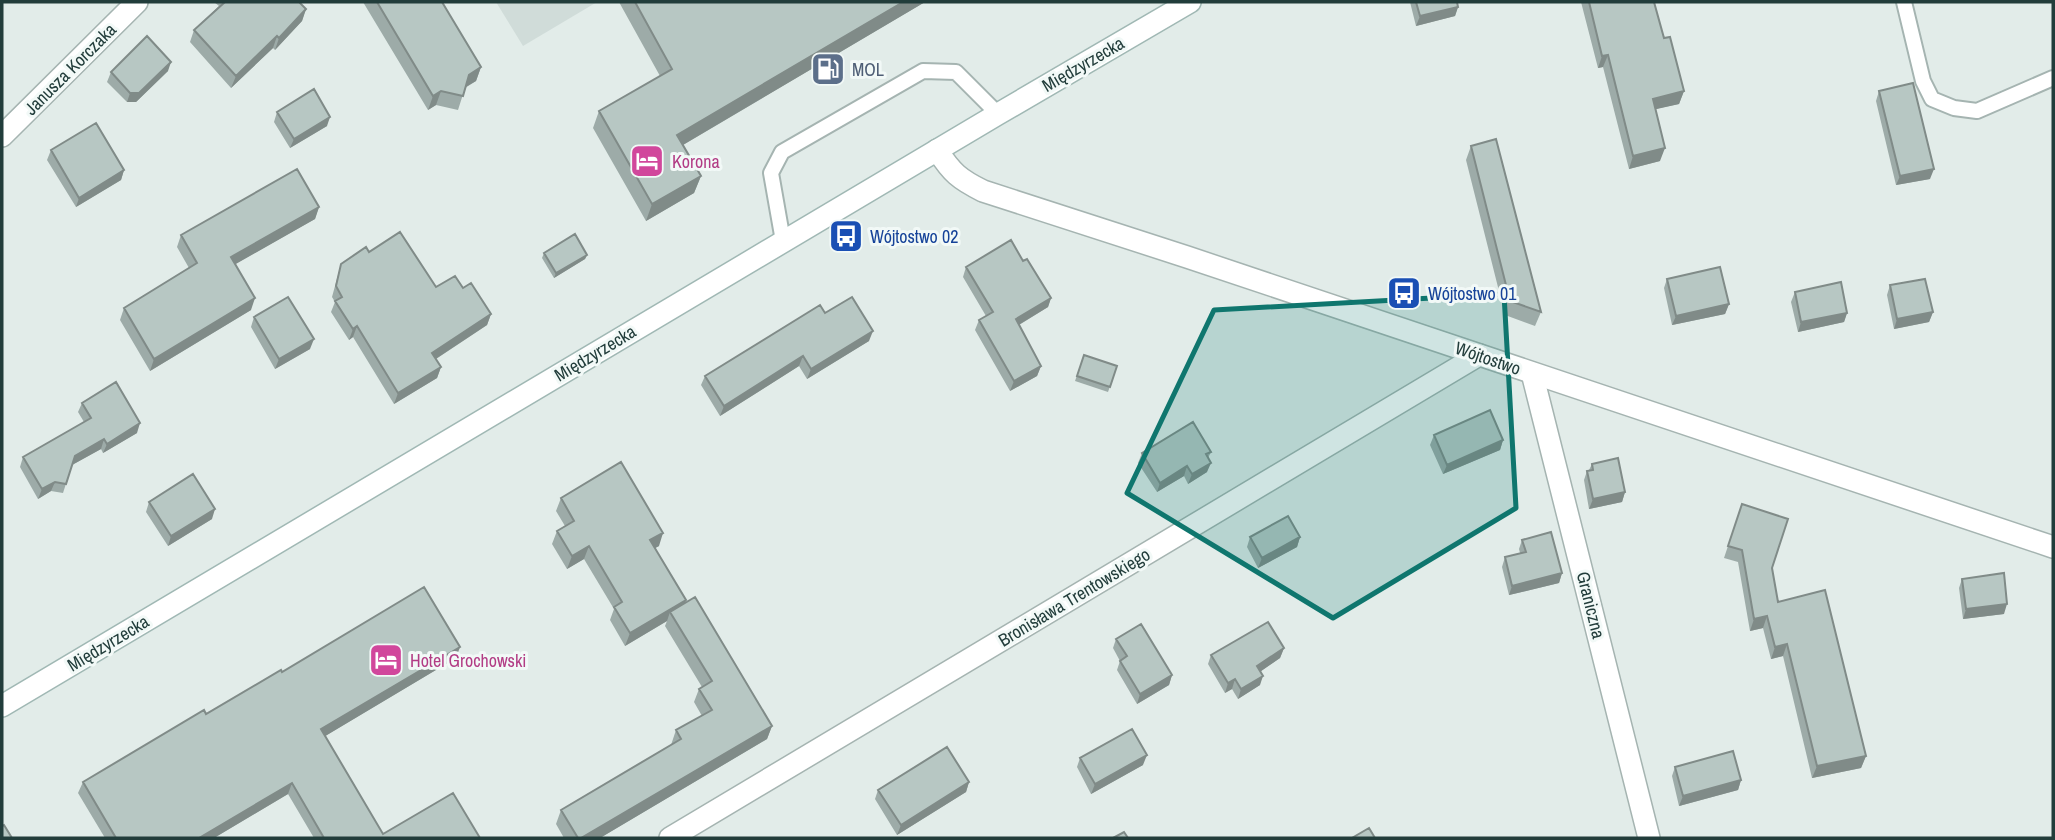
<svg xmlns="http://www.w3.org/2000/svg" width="2055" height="840" viewBox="0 0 2055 840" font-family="'Archivo Narrow',sans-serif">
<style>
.built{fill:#d0dcd9}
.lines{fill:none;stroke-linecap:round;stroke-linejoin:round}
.service-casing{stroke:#a5b4b1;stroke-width:18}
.minor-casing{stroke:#a5b4b1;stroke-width:24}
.tertiary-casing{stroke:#a5b4b1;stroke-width:24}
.secondary-casing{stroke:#a0b8b4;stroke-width:24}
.service{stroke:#fff;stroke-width:14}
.minor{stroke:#fff;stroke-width:21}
.tertiary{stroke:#fff;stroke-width:21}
.secondary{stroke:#fff;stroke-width:21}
.wall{fill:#9daba8}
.shaded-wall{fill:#808b88}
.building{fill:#b7c7c3;stroke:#808b88;stroke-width:2}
.marked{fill:#0f766e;fill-opacity:0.2;stroke:#0f766e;stroke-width:5;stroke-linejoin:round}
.labels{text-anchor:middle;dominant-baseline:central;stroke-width:6;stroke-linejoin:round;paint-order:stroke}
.street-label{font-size:18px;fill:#223d3b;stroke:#f2f9f7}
.service-label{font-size:18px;fill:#4e5e75;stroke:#f2f9f7;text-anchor:start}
.hotel-label{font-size:18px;fill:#b23c85;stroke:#f2f9f7;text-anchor:start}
.transit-label{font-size:18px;fill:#164399;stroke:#f2f9f7;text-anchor:start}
</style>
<rect width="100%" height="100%" fill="#e2ece9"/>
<path class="built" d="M496 2H597L523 46Z"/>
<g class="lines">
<g class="service-casing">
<path id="service" d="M1904 2 1923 81 1932 99 1954 108 1977 111 2053 78
M783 241 771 173 782 152 923 71 956 72 998 114"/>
</g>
<g class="minor-casing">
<path id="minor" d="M2 136 137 2
M1532 373 1649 838
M670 838 1479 355"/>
</g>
<g class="tertiary-casing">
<path id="tertiary" d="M937 150C952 173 959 179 983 191L1187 257 2053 547"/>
</g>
<g class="secondary-casing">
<path id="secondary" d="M2 706 998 114 1190 2"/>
</g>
<use href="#service" class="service"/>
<use href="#minor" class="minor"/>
<use href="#tertiary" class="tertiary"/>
<use href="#secondary" class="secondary"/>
</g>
<path class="wall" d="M214 2H299L306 9 302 21 275 50 273 48 231 88 190 42 194 30 219 6Z
M363 2H442L481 67 476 81 465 88 458 110 436 105 428 110Z
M619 2H925L683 145 701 176 694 193 646 221 593 128 599 111 660 76Z
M1410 2H1457L1458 7 1455 16 1416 26Z
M1581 2H1654L1664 38 1684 91 1679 104 1655 109 1660 161 1629 169 1603 67 1598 68Z
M168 71 136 102H127L107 82 111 72Z
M1879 91 1930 179 1896 185 1876 101Z
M277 112 327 126 290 148 274 122Z
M1471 146 1541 312 1535 326 1505 315 1466 160Z
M51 150 124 170 121 180 76 207 47 160Z
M319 207 315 219 235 264 251 310 150 371 120 320 124 308 189 268 177 247 181 235Z
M369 252 436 287 463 288 491 314 487 325 436 359 441 367 437 378 394 404 353 337 349 340 331 312 335 302 332 297 341 264Z
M544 253 587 255 585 259 554 278 542 258Z
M1023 261 1051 298 1048 307 1019 325 1041 366 1037 376 1010 391 975 330 979 320 986 316 963 277 966 267Z
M1667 279 1729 304 1725 314 1672 325 1664 288Z
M1890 285 1933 312 1929 322 1894 329 1887 295Z
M1795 292 1847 313 1844 322 1798 332 1791 302Z
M825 313 869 341 807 379 799 366 720 416 701 385 705 376Z
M254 317 310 349 275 369 251 327Z
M1084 355 1117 366 1108 392 1075 381Z
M82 403 137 433 103 453 101 449 72 465 63 493 51 491 38 499 20 467 23 457 84 422 78 412Z
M1434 435 1503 440 1500 450 1443 474 1430 445Z
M1211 452 1208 458 1207 472 1188 484 1184 476 1157 492 1138 463 1142 453Z
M1592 464 1625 492 1622 502 1589 509 1584 480 1587 471 1589 470Z
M561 498 659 546 655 548 686 600 685 604 772 726 767 739 600 838H564L556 824 561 810 671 745 676 730 702 716 694 702 699 689 702 687 665 626 667 621 625 646 610 620 614 609 584 559 567 569 552 544 557 531 565 526 556 511Z
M149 502 212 519 168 546 146 512Z
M1742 504 1772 568 1778 602 1866 756 1861 768 1812 778 1783 656 1771 659 1763 628 1750 631 1738 562 1724 558Z
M1250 537H1300L1297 547 1258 568 1247 547Z
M1522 540 1562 573 1559 583 1509 595 1502 567 1505 557 1520 553 1519 549Z
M1962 579 2004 614 1963 619 1959 588Z
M1116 639 1172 675 1169 685 1137 704 1117 670 1120 661 1113 648Z
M1284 648 1280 658 1261 671 1260 685 1238 699 1232 689 1225 693 1208 664 1211 655Z
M456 658 325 736 383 834 480 838H314L288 794 214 838H105L78 793 83 782 282 672Z
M1080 758 1143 765 1091 794 1077 767Z
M1675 767 1741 780 1738 790 1679 806 1672 776Z
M969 782 966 792 897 835 875 799 878 790Z"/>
<path class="shaded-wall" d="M903 2H925L671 152 677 135Z
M1458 7 1455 16 1416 26 1420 16Z
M306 9 302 21 275 50 279 38Z
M277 36 273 48 231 88 236 76Z
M1608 55 1603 67 1598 68 1602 56Z
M171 62 168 71 136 102H127L130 93Z
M481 67 476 81 464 88 469 75Z
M441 91 436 105 428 110 433 96Z
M1684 91 1679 104 1648 111 1653 99Z
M330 117 327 126 290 148 294 139Z
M1665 148 1660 161 1629 169 1633 156Z
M1934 169 1930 179 1896 185 1900 176Z
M124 170 121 180 76 207 79 198Z
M701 176 694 193 646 221 652 204Z
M319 207 315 219 227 269 231 257Z
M587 255 585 259 554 278 556 273Z
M255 298 251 310 150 371 154 359Z
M1051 298 1048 307 1012 329 1016 319Z
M1729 304 1725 314 1672 325 1676 316Z
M1933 312 1929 322 1894 329 1897 319Z
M1847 313 1844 322 1798 332 1801 322Z
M491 314 487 325 428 364 432 353Z
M357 326 353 337 349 340 353 329Z
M873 331 869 341 807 379 811 369Z
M314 339 310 349 275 369 279 359Z
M803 356 799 366 720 416 724 406Z
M1041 366 1037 376 1010 391 1014 381Z
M441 367 437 378 394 404 398 393Z
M140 423 137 433 103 453 107 444Z
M104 439 101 449 72 465 75 456Z
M1503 440 1500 450 1443 474 1447 465Z
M1211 463 1207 472 1188 484 1192 474Z
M1187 466 1184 476 1157 492 1160 483Z
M55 482 51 491 38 499 42 489Z
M1625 492 1622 502 1589 509 1593 499Z
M215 509 212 519 168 546 171 536Z
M663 533 659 546 646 553 650 540Z
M1300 537 1297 547 1258 568 1262 558Z
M589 546 584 559 567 569 572 556Z
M1562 573 1559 583 1509 595 1512 586Z
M686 600 681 613 670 612 667 621 625 646 630 633Z
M2007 604 2004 614 1963 619 1966 609Z
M1767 616 1763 628 1750 631 1754 619Z
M1787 644 1783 656 1771 659 1775 647Z
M460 647 456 658 317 741 321 729Z
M1284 648 1280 658 1254 676 1257 666Z
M1172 675 1169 685 1137 704 1140 694Z
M1263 676 1260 685 1238 699 1241 689Z
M1235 679 1232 689 1225 693 1228 683Z
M772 726 767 739 600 838H581Z
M1147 755 1143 765 1091 794 1095 784Z
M1866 756 1861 768 1812 778 1817 766Z
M1741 780 1738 790 1679 806 1683 796Z
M969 782 966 792 897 835 901 825Z
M292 783 288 794 214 838H199Z"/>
<path class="building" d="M225 2H299L306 9 279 38 277 36 236 76 194 30Z
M377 2H442L481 67 469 75 463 96 441 91 433 96Z
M635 2H903L677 135 701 176 652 204 599 111 672 69Z
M1416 2H1457L1458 7 1420 16Z
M1589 2H1654L1664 38 1670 37 1684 91 1653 99 1665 148 1633 156 1608 55 1602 56Z
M147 36 171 62 139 93H130L111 72Z
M1913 83 1934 169 1900 176 1879 91Z
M314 89 330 117 294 139 277 112Z
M96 123 124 170 79 198 51 150Z
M1496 139 1541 312 1510 301 1471 146Z
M297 169 319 207 231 257 255 298 154 359 124 308 197 263 181 235Z
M400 232 436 287 455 276 463 288 471 283 491 314 432 353 441 367 398 393 357 326 353 329 335 301 342 297 336 286 341 264 366 247 369 252Z
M575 234 587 255 556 273 544 253Z
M1011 240 1023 261 1027 259 1051 298 1016 319 1041 366 1014 381 979 320 993 312 966 267Z
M1720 267 1729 304 1676 316 1667 279Z
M1925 279 1933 312 1897 319 1890 285Z
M1841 282 1847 313 1801 322 1795 292Z
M288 297 314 339 279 359 254 317Z
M852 297 873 331 811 369 803 356 724 406 705 376 820 305 825 313Z
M1084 355 1117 366 1110 387 1077 376Z
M116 382 140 423 107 444 104 439 75 456 66 484 55 482 42 489 23 457 91 418 82 403Z
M1490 410 1503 440 1447 465 1434 435Z
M1193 422 1211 452 1206 454 1211 463 1192 474 1187 466 1160 483 1142 453Z
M1618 458 1625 492 1593 499 1587 471 1593 470 1592 464Z
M621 462 663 533 650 540 686 600 630 633 614 607 622 602 589 546 572 556 557 531 574 521 561 498Z
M193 474 215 509 171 536 149 502Z
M1742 504 1788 519 1772 568 1778 602 1825 590 1866 756 1817 766 1787 644 1775 647 1767 616 1754 619 1742 550 1728 546Z
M1288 516 1300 537 1262 558 1250 537Z
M1551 532 1562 573 1512 586 1505 557 1526 552 1522 540Z
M2004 573 2007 604 1966 609 1962 579Z
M424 587 460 647 321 729 383 834 453 793 480 838H324L292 783 199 838H116L83 782 204 710 206 714 281 670 282 672Z
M695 597 772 726 581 838H578L561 810 681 739 676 730 712 710 699 689 712 681 670 612Z
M1268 622 1284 648 1257 666 1263 676 1241 689 1235 679 1228 683 1211 655Z
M1141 624 1172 675 1140 694 1120 661 1127 656 1116 639Z
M1132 729 1147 755 1095 784 1080 758Z
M947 747 969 782 901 825 878 790Z
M1733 751 1741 780 1683 796 1675 767Z
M4 825 12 838H2V826Z
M1369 828 1375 838H1352Z
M1124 832 1128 838H1113Z"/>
<path class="marked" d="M1504 294 1516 508 1333 618 1127 493 1214 310Z"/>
<defs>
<g id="fuel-square" transform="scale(1.75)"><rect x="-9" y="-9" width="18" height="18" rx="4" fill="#5c6f8a" stroke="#f2f9f7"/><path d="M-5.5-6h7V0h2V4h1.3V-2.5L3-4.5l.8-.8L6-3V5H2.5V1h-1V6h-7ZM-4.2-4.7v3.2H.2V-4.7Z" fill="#fff"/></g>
<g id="hotel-square" transform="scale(1.75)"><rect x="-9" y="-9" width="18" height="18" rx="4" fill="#d1479c" stroke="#f2f9f7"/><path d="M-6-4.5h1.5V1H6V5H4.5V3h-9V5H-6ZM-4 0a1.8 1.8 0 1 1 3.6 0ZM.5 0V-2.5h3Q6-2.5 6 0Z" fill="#fff"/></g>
<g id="bus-square" transform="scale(1.75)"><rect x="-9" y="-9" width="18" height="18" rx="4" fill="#1a4fb4" stroke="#f2f9f7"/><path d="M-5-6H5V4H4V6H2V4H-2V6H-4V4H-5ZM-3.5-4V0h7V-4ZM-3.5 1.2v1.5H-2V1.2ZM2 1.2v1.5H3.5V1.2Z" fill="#fff"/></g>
</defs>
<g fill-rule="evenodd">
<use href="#fuel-square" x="828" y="69"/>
<use href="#hotel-square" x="647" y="161"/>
<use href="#bus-square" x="846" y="236"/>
<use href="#bus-square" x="1404" y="293"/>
<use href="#hotel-square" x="386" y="660"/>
</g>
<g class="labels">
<g class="street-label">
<text transform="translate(1083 64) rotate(-30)">Międzyrzecka</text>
<text transform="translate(70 69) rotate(-45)">Janusza Korczaka</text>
<text transform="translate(595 353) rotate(-31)">Międzyrzecka</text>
<text transform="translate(1488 358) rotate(19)">Wójtostwo</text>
<text transform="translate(1074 597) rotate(-31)">Bronisława Trentowskiego</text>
<text transform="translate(1591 605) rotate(76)">Graniczna</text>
<text transform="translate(108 643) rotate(-31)">Międzyrzecka</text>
</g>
<g class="service-label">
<text x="852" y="69">MOL</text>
</g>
<g class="hotel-label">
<text x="672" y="161">Korona</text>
<text x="410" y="660">Hotel Grochowski</text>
</g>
<g class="transit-label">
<text x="870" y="236">Wójtostwo 02</text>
<text x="1428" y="293">Wójtostwo 01</text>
</g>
</g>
<rect width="2055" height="840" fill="none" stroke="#223d3b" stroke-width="7"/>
</svg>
